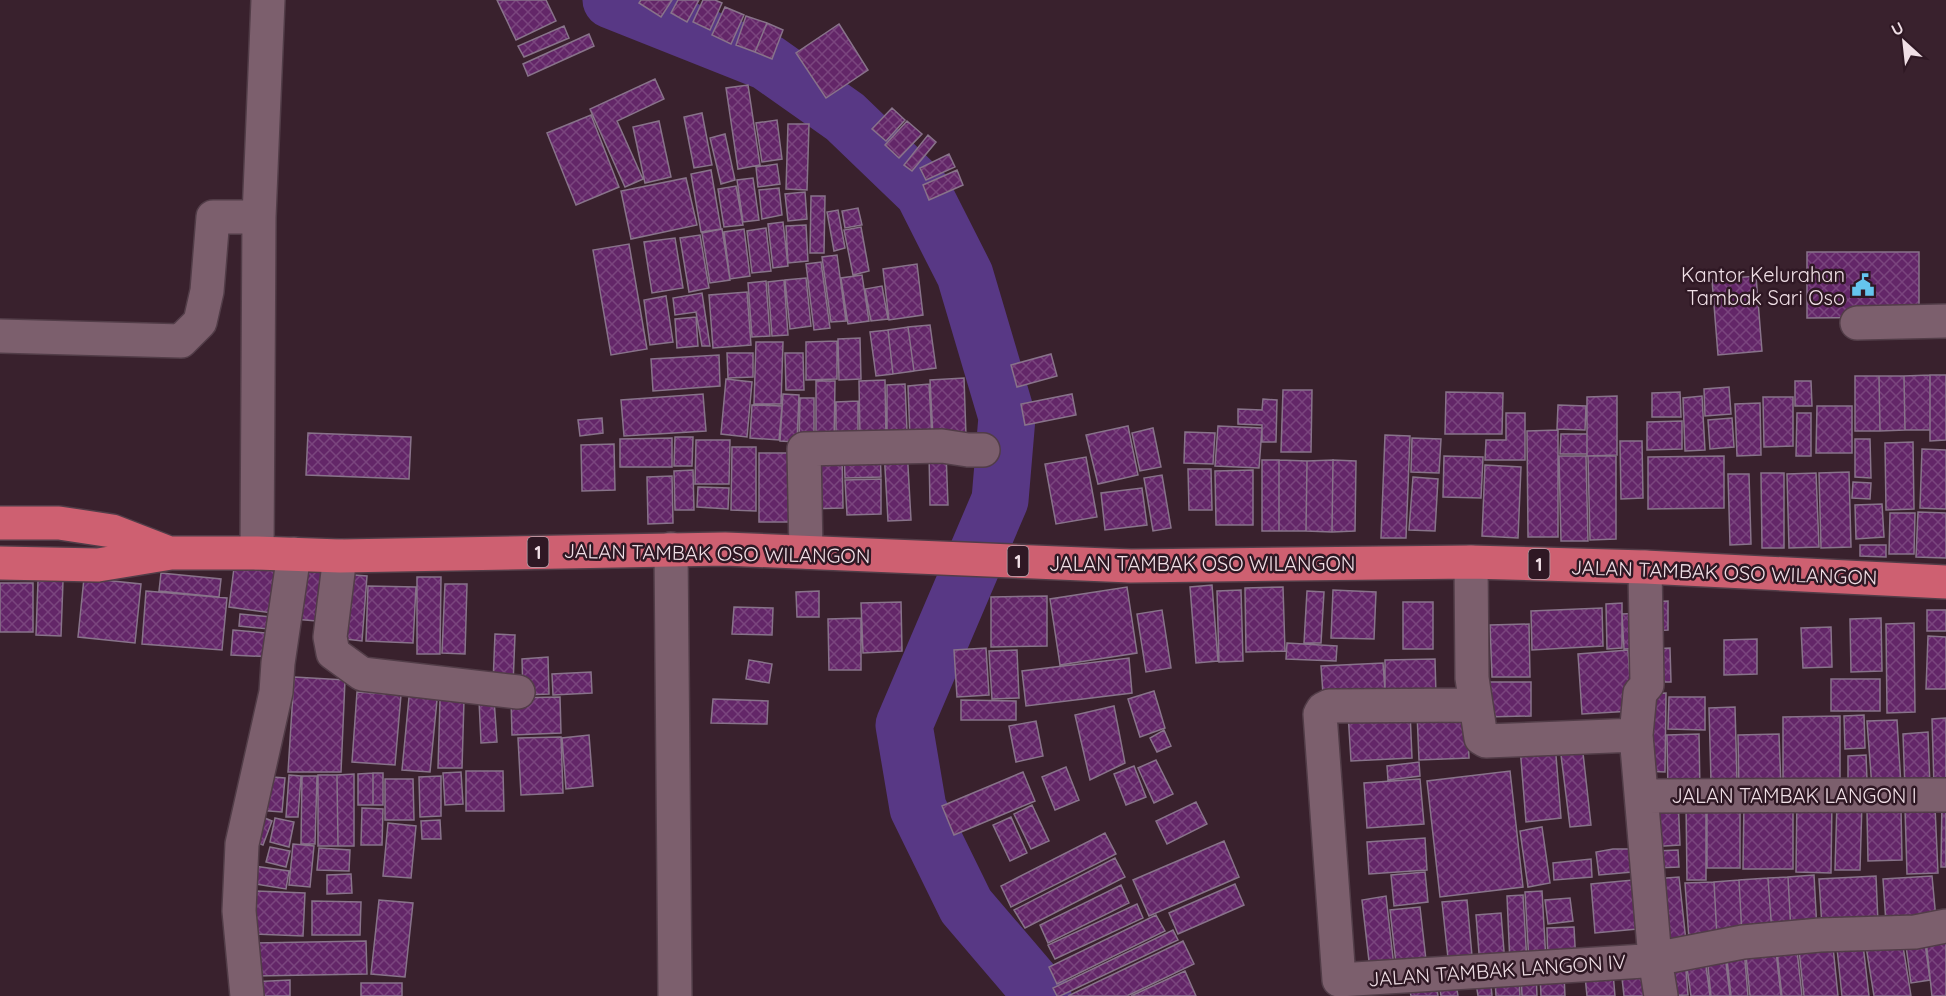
<svg xmlns="http://www.w3.org/2000/svg" width="1946" height="996" viewBox="0 0 1946 996" font-family="Quicksand,sans-serif">
<style>
.lines{fill:none;stroke-linecap:round;stroke-linejoin:round}
.river{stroke:#583885;stroke-width:57}
.building{fill:url(#building-cross-hatch);stroke:#88738a;stroke-width:1.5}
.minor-casing{stroke:#523d48;stroke-width:36}
.highway-casing{stroke:#523d48;stroke-width:36}
.minor{stroke:#7c5f6d;stroke-width:33}
.highway{stroke:#ce6071;stroke-width:33}
.labels{text-anchor:middle;dominant-baseline:central;stroke-width:5;stroke-linejoin:round;paint-order:stroke}
.shield{fill:#2f1824;stroke:#b6a3ac;stroke-width:1.5}
.shield-label{font-size:18px;font-weight:bold;fill:#f0dfe6}
.poi-label{font-size:20px;fill:#f0dfe6;stroke:#2f1824;text-anchor:end}
.street-label{font-size:20px;fill:#f0dfe6;stroke:#2f1824}
</style>
<defs>
<pattern id="building-cross-hatch" width="8" height="8" patternUnits="userSpaceOnUse" patternTransform="scale(1.5)"><rect width="8" height="8" fill="#632668"/><path d="M0 0l8 8M0 8l8-8" fill="none" stroke="#7a457e"/></pattern>
</defs>
<rect width="100%" height="100%" fill="#39212d"/>
<g class="lines">
<path class="river" d="M611 0 767 62 845 117 923 192 965 275 1007 417 1000 500 904 725 918 808 966 906 1043 996"/>
</g>
<path class="building" d="M497 0H546L556 21 516 40Z
M641 0H672L661 17 639 3Z
M678 0H699L687 22 671 13Z
M703 0H715L722 3 710 30 693 22Z
M725 7 744 15 731 44 712 35Z
M746 16 767 23 755 52 736 45Z
M767 23 783 30 772 59 755 52Z
M839 24 868 70 826 98 796 53Z
M564 26 569 38 524 57 518 46Z
M589 34 594 46 528 76 523 64Z
M655 79 664 99 617 121 643 179 625 187 590 109Z
M748 85 760 165 738 169 726 88Z
M892 108 905 120 886 141 872 129Z
M702 113 712 165 694 168 684 117Z
M591 115 619 187 576 205 547 133Z
M777 120 782 159 762 162 756 123Z
M659 121 671 177 645 183 633 127Z
M907 121 922 134 899 158 885 145Z
M788 124H809L807 190 786 189Z
M725 134 735 180 721 184 710 138Z
M928 135 936 142 912 171 904 165Z
M949 154 955 167 926 180 920 168Z
M777 164 780 184 758 187 756 167Z
M711 170 721 229 701 232 691 174Z
M957 170 963 185 929 200 923 185Z
M686 178 697 225 631 239 621 191Z
M753 178 759 220 743 222 737 180Z
M736 186 743 225 724 227 718 189Z
M779 188 782 215 762 219 759 190Z
M805 192 807 219 788 221 785 194Z
M811 196H825L824 253H810Z
M858 208 862 225 845 228 842 211Z
M838 210 845 248 834 251 827 212Z
M783 222 788 266 773 268 768 224Z
M806 225 808 261 788 263 786 226Z
M861 227 869 271 853 275 844 230Z
M766 228 771 271 752 273 747 231Z
M722 229 730 280 710 283 702 233Z
M744 229 750 276 730 279 724 232Z
M700 235 709 288 689 292 680 238Z
M675 238 683 288 652 293 644 242Z
M629 244 647 349 611 355 593 250Z
M1807 252H1919V317L1807 318Z
M837 255 846 321 831 322 822 257Z
M821 262 830 328 814 330 806 264Z
M917 264 923 315 889 320 883 269Z
M862 275 869 321 848 324 841 278Z
M1756 276 1762 351 1718 355 1712 280Z
M806 278 811 326 790 329 785 280Z
M784 280 788 335 772 336 768 282Z
M766 281 770 336 752 337 748 283Z
M882 286 888 319 871 321 865 289Z
M747 292 751 345 713 348 709 295Z
M702 293 710 346H702L696 312 675 315 673 298Z
M666 296 673 342 650 345 644 300Z
M696 317 698 346 677 348 675 319Z
M930 325 936 368 914 371 908 327Z
M908 327 914 371 893 374 888 330Z
M888 330 893 374 876 376 870 332Z
M860 338 861 379 839 380 838 339Z
M837 341V379L806 380V342Z
M756 342H783L781 404H754Z
M727 353H753V377L728 378Z
M785 353H803L804 390H786Z
M1051 354 1057 376 1017 387 1011 365Z
M719 355 720 386 653 391 651 359Z
M1930 375V430H1905L1904 376Z
M1930 375H1946V440L1930 441Z
M1855 376H1879L1880 431H1855Z
M1879 376H1904L1905 430 1880 431Z
M964 378 966 436 933 437 930 380Z
M726 379 752 382 747 437 721 434Z
M885 380 886 439 860 440 859 381Z
M816 381H835L834 446 816 445Z
M1795 381H1811L1812 406H1795Z
M905 384 907 431 887 432V385Z
M929 384 932 437 910 438 908 386Z
M1729 387 1731 414 1705 416 1704 389Z
M1283 390H1312L1311 452H1281Z
M1446 392 1503 393 1502 434H1445Z
M1680 392 1681 417H1652V393Z
M703 394 706 431 624 436 621 400Z
M783 394 799 395 797 442 780 441Z
M1072 394 1076 415 1025 425 1021 404Z
M1617 396V455L1587 456V397Z
M1702 396 1705 450 1685 451 1683 398Z
M1763 397H1793V446L1764 447Z
M800 398H814V446H799Z
M1263 399 1277 400 1276 442H1262V425L1238 424V409L1262 410Z
M858 401V432H836V402Z
M1760 403 1761 455 1737 456 1735 404Z
M752 405 782 406 779 440 750 438Z
M1558 405 1586 406 1585 430 1557 429Z
M1817 406H1852V453H1816Z
M1506 413H1525V460H1485L1486 440H1506Z
M1797 413H1811V456H1796Z
M602 418 603 433 580 436 578 420Z
M1732 418 1734 447 1710 449 1708 420Z
M1682 421V449L1647 450V422Z
M1128 426 1138 475 1098 484 1086 435Z
M1218 426 1262 428 1259 468 1215 466Z
M1153 428 1161 467 1140 471 1132 433Z
M1558 430V537H1528L1527 431Z
M1185 432 1215 433 1213 464 1184 463Z
M308 433 411 437 409 479 306 475Z
M1561 434H1587V454H1560Z
M1385 435 1410 436 1406 538H1381Z
M675 437H693L692 466H674Z
M672 438V467H620V439Z
M1412 438 1441 439 1439 473 1411 472Z
M1855 439H1870L1871 478 1855 477Z
M696 440H730L729 484H695Z
M1620 441H1642L1643 498 1621 499Z
M1913 442 1914 509 1886 510 1885 443Z
M614 444 615 490 582 491 581 445Z
M732 447H756V511L731 510Z
M880 448 881 477 845 478 844 449Z
M907 448 911 520 888 521 884 450Z
M1922 449 1946 450V509L1920 508Z
M929 452H946L948 505H930Z
M759 453H802V522H759Z
M842 454 843 508 806 509 805 455Z
M1444 456 1483 457 1481 498 1443 497Z
M1559 456H1586L1588 541H1561Z
M1588 456H1616V539L1590 540Z
M1724 456V508L1648 509V457Z
M1086 457 1097 517 1056 524 1045 464Z
M1262 460H1279V531H1262Z
M1279 460 1307 461 1306 531H1279Z
M1333 460 1356 461 1355 531 1332 532Z
M1333 460 1332 532 1306 531 1307 461Z
M1485 465 1521 467 1518 538 1482 536Z
M1188 469H1211L1212 510H1189Z
M693 470 694 510H675L674 471Z
M1253 470V525H1216L1215 471Z
M1849 472 1851 547 1821 548 1819 473Z
M1761 473H1784V548H1762Z
M1816 473 1819 547 1789 548 1787 474Z
M1728 474H1749L1751 544 1730 545Z
M1162 475 1171 528 1153 531 1144 478Z
M672 476 673 523 648 524 647 477Z
M1413 477 1438 479 1435 531 1409 530Z
M881 479V514L847 515 845 480Z
M1853 482 1871 483 1870 499 1852 498Z
M698 487 729 488 728 509 697 507Z
M1142 488 1147 525 1105 530 1101 493Z
M1882 504 1884 537 1856 539 1855 505Z
M1918 512 1946 513V558L1916 557Z
M1890 513H1915L1914 554H1889Z
M1860 545H1886V557L1860 556Z
M235 560 287 567 280 614 229 607Z
M298 565 334 568 329 622 293 619Z
M161 573 221 579 219 597 159 591Z
M341 574 367 576 362 641 336 638Z
M417 577H441L440 654H417Z
M84 578 141 584 135 643 78 637Z
M38 581H63L61 636 36 635Z
M0 583H33V632H0Z
M445 584H467L465 654 442 653Z
M1212 585 1218 661 1196 663 1190 587Z
M368 586 416 587 413 643 366 641Z
M1127 587 1137 653 1060 665 1050 599Z
M1283 587 1285 651 1246 652 1245 588Z
M1241 590 1243 661 1219 662 1217 591Z
M1333 590 1376 592 1374 639 1331 638Z
M146 591 227 598 222 650 142 644Z
M819 591V617H797L796 592Z
M1307 591 1324 592 1321 643H1304Z
M1047 596V646L991 647V597Z
M1668 601V630L1648 631 1647 602Z
M901 602 902 651 863 653 861 603Z
M1403 602H1433V649H1403Z
M1622 603V648L1607 649 1606 604Z
M734 607 773 608 772 635 732 634Z
M1602 608 1603 646 1532 650 1531 611Z
M1162 610 1171 668 1146 672 1137 614Z
M1927 610H1946V631H1927Z
M1644 613 1646 648 1624 649 1622 614Z
M240 614 281 618 279 630 239 626Z
M861 618V670H829L828 619Z
M1881 618 1882 671 1851 672 1850 619Z
M1914 623 1915 712 1887 713 1886 624Z
M1529 624 1530 677H1492L1490 625Z
M1831 627 1832 667 1803 668 1801 628Z
M233 630 277 634 275 657 231 655Z
M495 634 515 635 513 685 493 684Z
M1928 636 1946 637V689H1926Z
M1757 639V674L1724 675V640Z
M1287 643 1337 646 1336 661 1286 659Z
M986 648 989 695 957 697 954 650Z
M1670 648 1671 682H1651L1649 649Z
M1017 650 1019 698 992 699 989 651Z
M1628 650 1632 711 1582 714 1578 654Z
M548 657 549 694 523 695 522 659Z
M1129 658 1132 693 1026 706 1022 671Z
M1435 659 1436 696H1385V660Z
M749 660 772 664 769 683 746 679Z
M1383 663 1385 691 1323 694 1321 666Z
M591 672 592 693 553 695 552 674Z
M294 677 345 680 341 772H288Z
M1831 679H1880V711H1831Z
M1485 682H1531V716L1485 717Z
M410 687 438 690 430 772 402 770Z
M1154 691 1165 728 1140 737 1128 699Z
M357 692 401 695 395 765 352 762Z
M1666 693 1665 772 1642 771V694Z
M560 697 561 733 512 735 511 698Z
M1669 697H1705V730L1668 729Z
M494 699 497 742 481 743 479 700Z
M713 699 768 701 767 724 711 723Z
M440 700H464L462 768H438Z
M961 700 1016 701V720H961Z
M1114 706 1125 763 1090 780 1075 715Z
M1735 707 1737 781H1711L1709 708Z
M1467 710 1469 758 1419 760 1417 713Z
M1410 711 1412 758 1351 761 1348 713Z
M1864 715 1865 748 1845 749 1844 716Z
M1840 716V781H1783V717Z
M1946 718V786H1934L1932 719Z
M1897 720 1901 786 1872 788 1867 721Z
M1036 721 1043 756 1016 762 1009 726Z
M1164 730 1171 746 1157 752 1150 738Z
M1928 732 1930 788 1905 789 1903 734Z
M1699 734 1700 792 1668 793 1667 735Z
M1779 734 1781 788 1739 789 1738 735Z
M589 735 593 786 566 789 562 738Z
M561 737 563 793 521 795 518 738Z
M1555 743 1561 818 1526 822 1520 747Z
M1583 753 1591 825 1570 827 1561 755Z
M1866 755 1867 780H1848V756Z
M1156 760 1173 794 1154 803 1138 768Z
M1419 762 1420 776 1388 780 1387 766Z
M1134 766 1146 797 1126 805 1114 774Z
M1066 767 1079 800 1055 810 1042 777Z
M466 771H503L504 811H466Z
M1510 771 1523 887 1440 897 1427 781Z
M461 772 463 804 445 805 443 773Z
M1023 772 1035 801 954 835 942 806Z
M373 773H383V805H373Z
M373 773V805H358V774Z
M354 774V846H338L337 775Z
M289 775 301 776 298 817H286Z
M318 775H337L338 846H318Z
M259 776 285 778 282 812 256 810Z
M302 776H317L315 844H301Z
M441 776V816L420 817 419 777Z
M385 779H413L414 820H385Z
M1420 779 1424 824 1367 828 1364 783Z
M1678 797 1680 845 1648 847 1645 798Z
M1797 797 1832 798 1831 873 1796 872Z
M1942 800H1946V867H1941Z
M1196 802 1207 824 1167 844 1156 821Z
M1706 802V880H1687L1686 803Z
M1744 802 1793 803V869H1743Z
M1837 802H1862L1860 870H1835Z
M1032 805 1049 841 1031 849 1014 814Z
M1740 805V868H1707V806Z
M1935 807 1938 873 1907 874 1905 808Z
M362 808 383 809 382 845H361Z
M1901 809 1902 860 1868 861 1867 811Z
M255 814 272 821 263 845 245 838Z
M1011 817 1027 853 1010 861 993 825Z
M275 818 294 822 289 847 270 842Z
M440 820 441 839H422L421 821Z
M388 823 416 826 411 878 383 876Z
M1542 827 1550 883 1528 887 1520 831Z
M1105 833 1116 854 1011 907 1001 886Z
M1425 838 1427 870 1369 874 1367 842Z
M1224 841 1239 877 1149 916 1133 880Z
M293 844 314 846 310 887 289 885Z
M270 847 290 851 286 867 266 862Z
M319 848 350 850 349 871 317 870Z
M1613 849H1644V871L1599 875 1596 852Z
M1678 850 1679 867 1656 868 1655 851Z
M1115 858 1125 877 1025 928 1014 910Z
M1591 859 1592 877 1554 880 1553 863Z
M246 865 289 871 286 889 244 882Z
M1425 872 1428 902 1394 906 1391 875Z
M351 874 352 893 327 894V875Z
M1814 875 1817 930 1791 932 1788 877Z
M1876 876 1878 923 1822 927 1819 879Z
M1932 876 1936 919 1886 923 1883 879Z
M1679 877 1686 941 1660 944 1653 879Z
M1788 877 1791 932 1772 933 1768 878Z
M1768 878 1772 933 1742 935 1739 880Z
M1633 880 1637 929 1595 933 1591 884Z
M1739 880 1742 935 1717 937 1714 882Z
M1714 882 1717 937 1689 939 1685 883Z
M1235 884 1244 905 1178 934 1169 913Z
M1121 885 1129 903 1048 943 1040 925Z
M256 891 305 893 303 936 254 934Z
M1542 891 1546 961 1529 962 1525 892Z
M1523 895 1527 963 1510 964 1507 896Z
M1386 896 1394 967 1370 970 1362 900Z
M1570 898 1573 921 1548 924 1545 900Z
M379 900 413 903 405 977 371 974Z
M1467 900 1472 956 1448 958 1442 902Z
M312 901 361 902 360 935H312Z
M1137 904 1143 918 1055 959 1048 945Z
M1420 907 1427 969 1397 972 1390 910Z
M1501 913 1505 964 1480 966 1476 915Z
M1156 915 1165 931 1057 984 1049 967Z
M1574 927 1576 964 1548 965 1547 928Z
M1946 928V996H1932L1925 931Z
M1173 930 1178 940 1060 996H1057L1053 988Z
M1901 934 1911 996H1874L1865 940Z
M1862 936 1869 996H1842L1836 939Z
M1924 936 1930 980 1911 983 1905 938Z
M1832 937 1838 996H1804L1798 941Z
M366 941 367 974 249 976V943Z
M1183 941 1194 964 1127 996H1068Z
M1796 941 1802 996H1782L1776 943Z
M1775 942 1781 996H1750L1745 945Z
M1744 949 1748 996H1731L1726 950Z
M1704 951 1710 996H1691L1685 954Z
M1725 955 1730 996H1711L1707 956Z
M1685 959 1688 995 1665 996 1662 961Z
M1640 966 1644 996H1624L1621 969Z
M1185 971 1196 996H1131Z
M1536 972 1537 996H1522L1521 973Z
M1613 973 1615 996H1587L1585 976Z
M1435 975 1438 996H1411L1408 979Z
M1490 975 1492 996H1478L1475 976Z
M1540 975H1564L1565 996H1541Z
M1455 977 1458 996H1441L1439 980Z
M1519 977 1520 996H1496L1495 979Z
M290 980V996H252L251 982Z
M361 983H402V996H361Z"/>
<g class="lines">
<g class="minor-casing">
<path id="minor" d="M1857 323 1946 321
M0 336 181 341 200 322 207 291 213 217H259
M671 549 675 996
M806 552 804 449 942 446 968 450H983
M257 553 259 217 268 0
M340 556 330 637 333 653 362 674 518 692
M1471 562 1472 678 1481 738 1486 741 1636 735
M1645 567 1647 685 1640 693 1636 735 1655 959 1661 996
M1475 705 1329 706 1323 709 1320 714 1339 980 1644 961 1743 942 1820 935 1915 932 1946 926
M1642 796 1946 795
M247 996 239 911 242 844 276 692 278 663 294 554"/>
</g>
<g class="highway-casing">
<path id="highway" d="M0 523H59L112 531 169 553
M0 563 98 565 171 553H257L340 556 725 549 1131 566 1471 562 1645 567 1946 582"/>
</g>
<use href="#minor" class="minor"/>
<use href="#highway" class="highway"/>
</g>
<defs>
<g id="civic-bare" transform="scale(1.8)"><path d="M-.6-6.5H3V-4.5H.6V-3L4-1V1h2V6H-6V1h2V-1L-.6-3ZM-1.2 2.5V6h2.4V2.5Z" fill="#65c5ee" stroke="#2f1824" stroke-width="2.5" paint-order="stroke"/></g>
</defs>
<g fill-rule="evenodd">
<use href="#civic-bare" x="1863" y="285"/>
</g>
<g class="labels">
<g class="shield">
<rect x="527.5" y="537" width="21" height="30" rx="4.5"/>
<rect x="1007.5" y="546" width="21" height="30" rx="4.5"/>
<rect x="1528.5" y="549" width="21" height="30" rx="4.5"/>
</g>
<g class="shield-label">
<text x="538" y="552">1</text>
<text x="1018" y="561">1</text>
<text x="1539" y="564">1</text>
</g>
<g class="poi-label">
<text x="1845" y="274">Kantor Kelurahan<tspan x="1845" dy="23">Tambak Sari Oso</tspan></text>
</g>
<g class="street-label">
<text transform="translate(717 553) rotate(1)">JALAN TAMBAK OSO WILANGON</text>
<text x="1202" y="563">JALAN TAMBAK OSO WILANGON</text>
<text transform="translate(1724 572) rotate(2)">JALAN TAMBAK OSO WILANGON</text>
<text x="1794" y="795">JALAN TAMBAK LANGON I</text>
<text transform="translate(1497 970) rotate(-4)">JALAN TAMBAK LANGON IV</text>
</g>
</g>
<g transform="translate(1904 42) rotate(333)" stroke="#2f1824" stroke-width="4.5" paint-order="stroke">
<path d="M0-4.5L10 22L0 15L-10 22Z" fill="#f0dfe6"/>
<text y="-9" font-size="16" font-weight="bold" text-anchor="middle" fill="#f0dfe6">U</text>
</g>
</svg>
